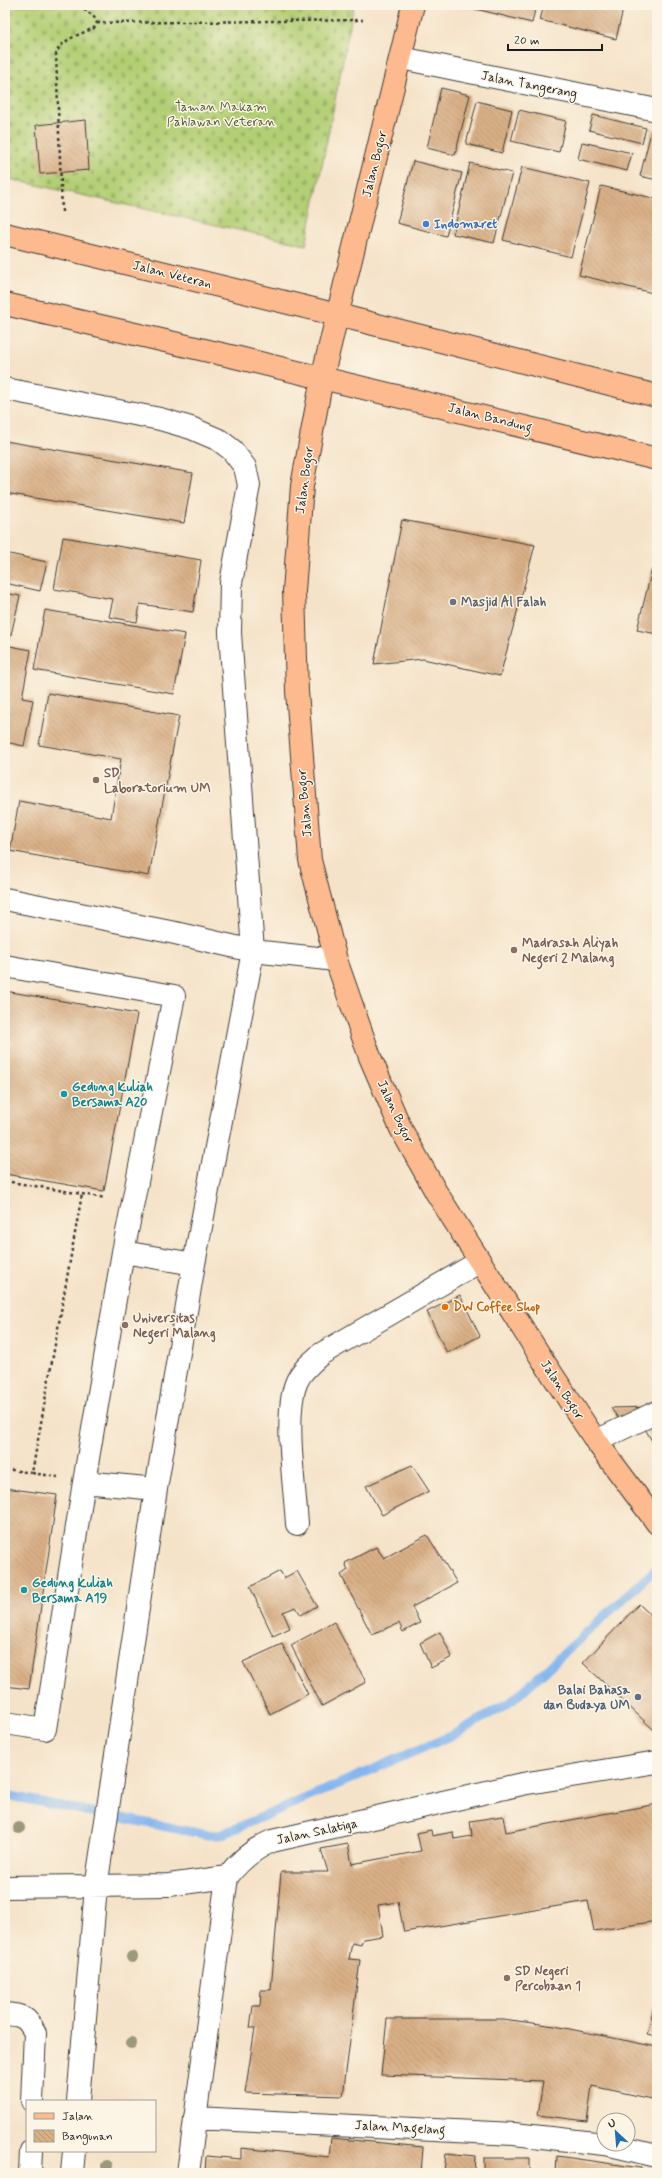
<svg xmlns="http://www.w3.org/2000/svg" width="662" height="2178" viewBox="0 0 662 2178" font-family="Mynerve,sans-serif">
<style>
.cemetery{fill:url(#cemetery-stones);stroke:#687648}
.lines{fill:none;stroke-linecap:round;stroke-linejoin:round}
.stream{stroke:#83b5ef;stroke-width:9}
.building{fill:url(#building-back-hatch)}
.minor-casing{stroke:#3d3a36;stroke-width:24}
.major-casing{stroke:#3d3a36;stroke-width:24}
.path{stroke:#3d3a36;stroke-width:2.5;stroke-dasharray:3 3;stroke-linecap:butt}
.minor{stroke:#fff;stroke-width:22}
.major{stroke:#fcba8e;stroke-width:22}
.tree{fill:#9b987b}
.shop-dot{fill:#3f7fe0;stroke:#fcf5e5;stroke-width:1.5}
.worship-dot{fill:#6b7280;stroke:#fcf5e5;stroke-width:1.5}
.education-dot{fill:#8d6e63;stroke:#fcf5e5;stroke-width:1.5}
.culture-dot{fill:#0f9aa8;stroke:#fcf5e5;stroke-width:1.5}
.food-dot{fill:#e8710a;stroke:#fcf5e5;stroke-width:1.5}
.service-dot{fill:#5c6f8a;stroke:#fcf5e5;stroke-width:1.5}
.labels{text-anchor:middle;dominant-baseline:central;stroke-width:3;stroke-linejoin:round;paint-order:stroke}
.street-label{font-size:13px;fill:#1c1c1c;stroke:#fcf5e5}
.park-label{font-size:13px;fill:#515b3b;stroke:#fcf5e5}
.shop-label{font-size:13px;font-weight:bold;fill:#366cbe;stroke:#fcf5e5;text-anchor:start}
.worship-label{font-size:13px;font-weight:bold;fill:#5b616d;stroke:#fcf5e5;text-anchor:start}
.education-label{font-size:13px;font-weight:bold;fill:#785e54;stroke:#fcf5e5;text-anchor:start}
.culture-label{font-size:13px;font-weight:bold;fill:#0d838f;stroke:#fcf5e5;text-anchor:start}
.food-label{font-size:13px;font-weight:bold;fill:#c56008;stroke:#fcf5e5;text-anchor:start}
.service-label{font-size:13px;font-weight:bold;fill:#4e5e75;stroke:#fcf5e5;text-anchor:end}
</style>
<defs>
<pattern id="cemetery-stones" width="16" height="16" patternUnits="userSpaceOnUse"><rect width="16" height="16" fill="#b3cf75"/><path d="M2 7V4a2 2 0 0 1 4 0v3zM10 15v-3a2 2 0 0 1 4 0v3z" fill="#99b165"/></pattern>
<pattern id="building-back-hatch" width="6" height="6" patternUnits="userSpaceOnUse"><rect width="6" height="6" fill="#d8af85"/><path d="M-1 5l2 2M0 0l6 6M5-1l2 2" fill="none" stroke="#b99672"/></pattern>
</defs>
<rect width="100%" height="100%" fill="#fcf5e5"/>
<filter id="ink" filterUnits="userSpaceOnUse"><feTurbulence type="fractalNoise" baseFrequency=".025" numOctaves="2"/><feDisplacementMap in="SourceGraphic" scale="8" xChannelSelector="R" yChannelSelector="G"/><feConvolveMatrix kernelMatrix="1 2 1 2 8 2 1 2 1" color-interpolation-filters="sRGB"/></filter>
<filter id="wash" filterUnits="userSpaceOnUse"><feTurbulence type="fractalNoise" baseFrequency=".012" numOctaves="4" result="noise"/><feDisplacementMap in="SourceGraphic" scale="16" xChannelSelector="R" yChannelSelector="G"/><feGaussianBlur stdDeviation="0.9" result="paint"/><feColorMatrix in="noise" values="0 0 0 0 0 0 0 0 0 0 0 0 0 0 0 0 0 1.4 0 .05"/><feComposite in="paint" operator="in"/></filter>
<g filter="url(#wash)">
<rect width="100%" height="100%" fill="#f5e3c9"/>
<path class="cemetery" d="M5 5H354L306 245 5 178Z"/>
<g class="lines">
<path class="stream" d="M5 1795 208 1835H220L453 1735 512 1701 657 1568"/>
</g>
<g id="blocks">
<path class="building" d="M460 5H536L532 23Z
M544 5H624L616 39 540 20Z
M441 88 470 95 455 155 427 148Z
M477 101 512 110 502 153 466 144Z
M519 110 566 121 559 152 511 141Z
M593 115 646 128 642 143 589 130Z
M86 120 89 170 40 174 36 125Z
M652 128 657 130V180L640 176Z
M582 142 632 153 627 171 578 159Z
M413 161 462 173 446 236 397 223Z
M470 163 512 173 494 243 453 234Z
M522 167 590 183 571 257 503 240Z
M601 186 657 199V294L579 275Z
M5 441 193 473 184 523 5 493Z
M402 520 535 545 500 676 423 659 374 664Z
M63 537 201 560 193 612 140 604 137 622 109 617 113 599 54 589Z
M5 553 47 562 40 591 5 583Z
M652 569 657 570V634L637 630Z
M5 593 20 596 10 639 5 638Z
M45 610 185 634 174 694 34 670Z
M5 645 31 650 22 698 33 700 24 746 5 742Z
M48 693 179 716 149 876 10 851 19 801 111 818 121 759 39 745Z
M5 991 137 1014 104 1191 5 1174Z
M460 1295 480 1336 447 1353 427 1312Z
M657 1407 623 1425 611 1408Z
M657 1419V1450L643 1425Z
M412 1465 429 1491 382 1515 366 1486Z
M5 1488 57 1495 29 1689 5 1686Z
M427 1535 457 1583 412 1607 420 1623 403 1632 399 1623 372 1635 341 1575 348 1570 345 1563 376 1547 384 1558Z
M280 1571 284 1578 297 1571 317 1606 301 1615 296 1607 283 1612 290 1628 273 1636 250 1587Z
M639 1604 657 1621 656 1732 583 1663Z
M334 1622 366 1682 322 1706 291 1645Z
M440 1632 452 1657 431 1668 420 1643Z
M282 1644 308 1694 270 1714 243 1662Z
M657 1804V1921L594 1931 588 1901 404 1932 398 1902 378 1905 383 1936 363 1939 361 1945 352 1943 349 1959 360 1960 343 2096 245 2093 255 2028H250L253 2006H260L261 1990H271L281 1872H328L321 1849 348 1844 352 1864 421 1851 417 1833 431 1830 432 1836 453 1832 454 1839 472 1836 470 1821 503 1816 506 1832Z
M656 1998H657V2037L647 2035Z
M387 2019H503L555 2026 657 2047V2100L592 2086 587 2121 538 2115 543 2081 381 2075Z
M331 2138 423 2147 421 2173H205L206 2156 241 2159V2148L329 2157Z
M446 2153 475 2156 474 2173H444Z
M557 2156 641 2168 640 2173H556Z
M484 2158H530V2173H484Z"/>
</g>
</g>
<g filter="url(#ink)">
<use href="#blocks" fill-opacity="0" stroke="#3d3a36" stroke-width="1"/>
<g class="lines">
<g class="minor-casing">
<path id="minor" d="M401 58 657 110
M5 389 160 419 191 428 219 440 232 450 245 467 249 485 231 583 230 633 253 951 194 1264 156 1489 96 1887 78 2101
M5 899 175 933 253 951 336 960
M5 966 174 996 123 1252
M596 1441 657 1412
M84 1482 123 1252 194 1264
M297 1524C295 1488 283 1412 297 1381 302 1370 311 1363 321 1354L479 1262
M5 1723 45 1729 84 1482 156 1489
M5 1887 169 1885 227 1877
M5 2014C22 2015 27 2017 35 2033L32 2101
M195 2118 514 2134 604 2144
M606 2144 657 2156
M30 2173 31 2151
M72 2173 74 2151
M188 2173 227 1877C240 1860 253 1849 272 1841L522 1784 657 1762"/>
</g>
<g class="major-casing">
<path id="major" d="M413 5 322 378 302 486 294 591 297 691 310 860 336 960 370 1057 401 1129 436 1192 544 1362 596 1441 657 1523
M5 234 338 315 657 396
M5 304 239 358 657 459"/>
</g>
<path class="path" d="M97 23 363 20
M62 212 56 55C59 40 81 34 94 28L97 23 94 17 80 5
M5 1181 105 1198
M5 1469 32 1473 82 1194
M32 1473 58 1477"/>
<use href="#minor" class="minor"/>
<use href="#major" class="major"/>
</g>
<g class="tree">
<circle cx="19" cy="1828" r="6"/>
<circle cx="132" cy="1957" r="6"/>
<circle cx="131" cy="2043" r="6"/>
<circle cx="107" cy="2166" r="6"/>
</g>
</g>
<circle class="shop-dot" cx="426" cy="224" r="4"/>
<circle class="worship-dot" cx="453" cy="602" r="4"/>
<g class="education-dot">
<circle cx="96" cy="780" r="4"/>
<circle cx="514" cy="950" r="4"/>
<circle cx="125" cy="1325" r="4"/>
<circle cx="507" cy="1978" r="4"/>
</g>
<g class="culture-dot">
<circle cx="64" cy="1094" r="4"/>
<circle cx="24" cy="1590" r="4"/>
</g>
<circle class="food-dot" cx="445" cy="1307" r="4"/>
<circle class="service-dot" cx="638" cy="1697" r="4"/>
<g class="labels">
<g class="street-label">
<text transform="translate(529 85) rotate(11)">Jalan Tangerang</text>
<text transform="translate(375 164) rotate(-76)">Jalan Bogor</text>
<text transform="translate(172 275) rotate(14)">Jalan Veteran</text>
<text transform="translate(490 418) rotate(14)">Jalan Bandung</text>
<text transform="translate(305 480) rotate(-82)">Jalan Bogor</text>
<text transform="translate(305 803) rotate(-95)">Jalan Bogor</text>
<text transform="translate(395 1112) rotate(65)">Jalan Bogor</text>
<text transform="translate(562 1390) rotate(57)">Jalan Bogor</text>
<text transform="translate(317 1832) rotate(-12)">Jalan Salatiga</text>
<text transform="translate(400 2128) rotate(3)">Jalan Magelang</text>
</g>
<g class="park-label">
<text x="221" y="107">Taman Makam<tspan x="221" dy="15">Pahlawan Veteran</tspan></text>
</g>
<g class="shop-label">
<text x="434" y="224">Indomaret</text>
</g>
<g class="worship-label">
<text x="461" y="602">Masjid Al Falah</text>
</g>
<g class="education-label">
<text x="104" y="773">SD<tspan x="104" dy="15">Laboratorium UM</tspan></text>
<text x="522" y="943">Madrasah Aliyah<tspan x="522" dy="15">Negeri 2 Malang</tspan></text>
<text x="133" y="1318">Universitas<tspan x="133" dy="15">Negeri Malang</tspan></text>
<text x="515" y="1971">SD Negeri<tspan x="515" dy="15">Percobaan 1</tspan></text>
</g>
<g class="culture-label">
<text x="72" y="1087">Gedung Kuliah<tspan x="72" dy="15">Bersama A20</tspan></text>
<text x="32" y="1583">Gedung Kuliah<tspan x="32" dy="15">Bersama A19</tspan></text>
</g>
<g class="food-label">
<text x="453" y="1307">DW Coffee Shop</text>
</g>
<g class="service-label">
<text x="630" y="1690">Balai Bahasa<tspan x="630" dy="15">dan Budaya UM</tspan></text>
</g>
</g>
<rect width="662" height="2178" fill="none" stroke="#fcf5e5" stroke-width="20"/>
<rect x="26" y="2100" width="130" height="52" fill="#fcf5e5" stroke="#a29e95"/>
<rect x="34" y="2113" width="20" height="6" fill="#fcba8e" stroke="#a29e95"/>
<text x="62" y="2120" font-size="12" fill="#1c1c1c">Jalan</text>
<rect x="34" y="2130" width="20" height="12" fill="url(#building-back-hatch)" stroke="#a29e95"/>
<text x="62" y="2140" font-size="12" fill="#1c1c1c">Bangunan</text>
<g transform="translate(616 2132) rotate(334)"><circle r="19" fill="#fcf5e5" stroke="#a29e95"/>
<path d="M0-3L7 15L0 10L-7 15Z" fill="#1f6fb2"/>
<text y="-6" font-size="11" font-weight="bold" text-anchor="middle" fill="#1c1c1c">U</text>
</g>
<path d="M508 44v6h94v-6" fill="none" stroke="#1c1c1c" stroke-width="2"/>
<text x="514" y="44" font-size="12" fill="#1c1c1c" stroke="#fcf5e5" stroke-width="3" paint-order="stroke">20 m</text>
</svg>
